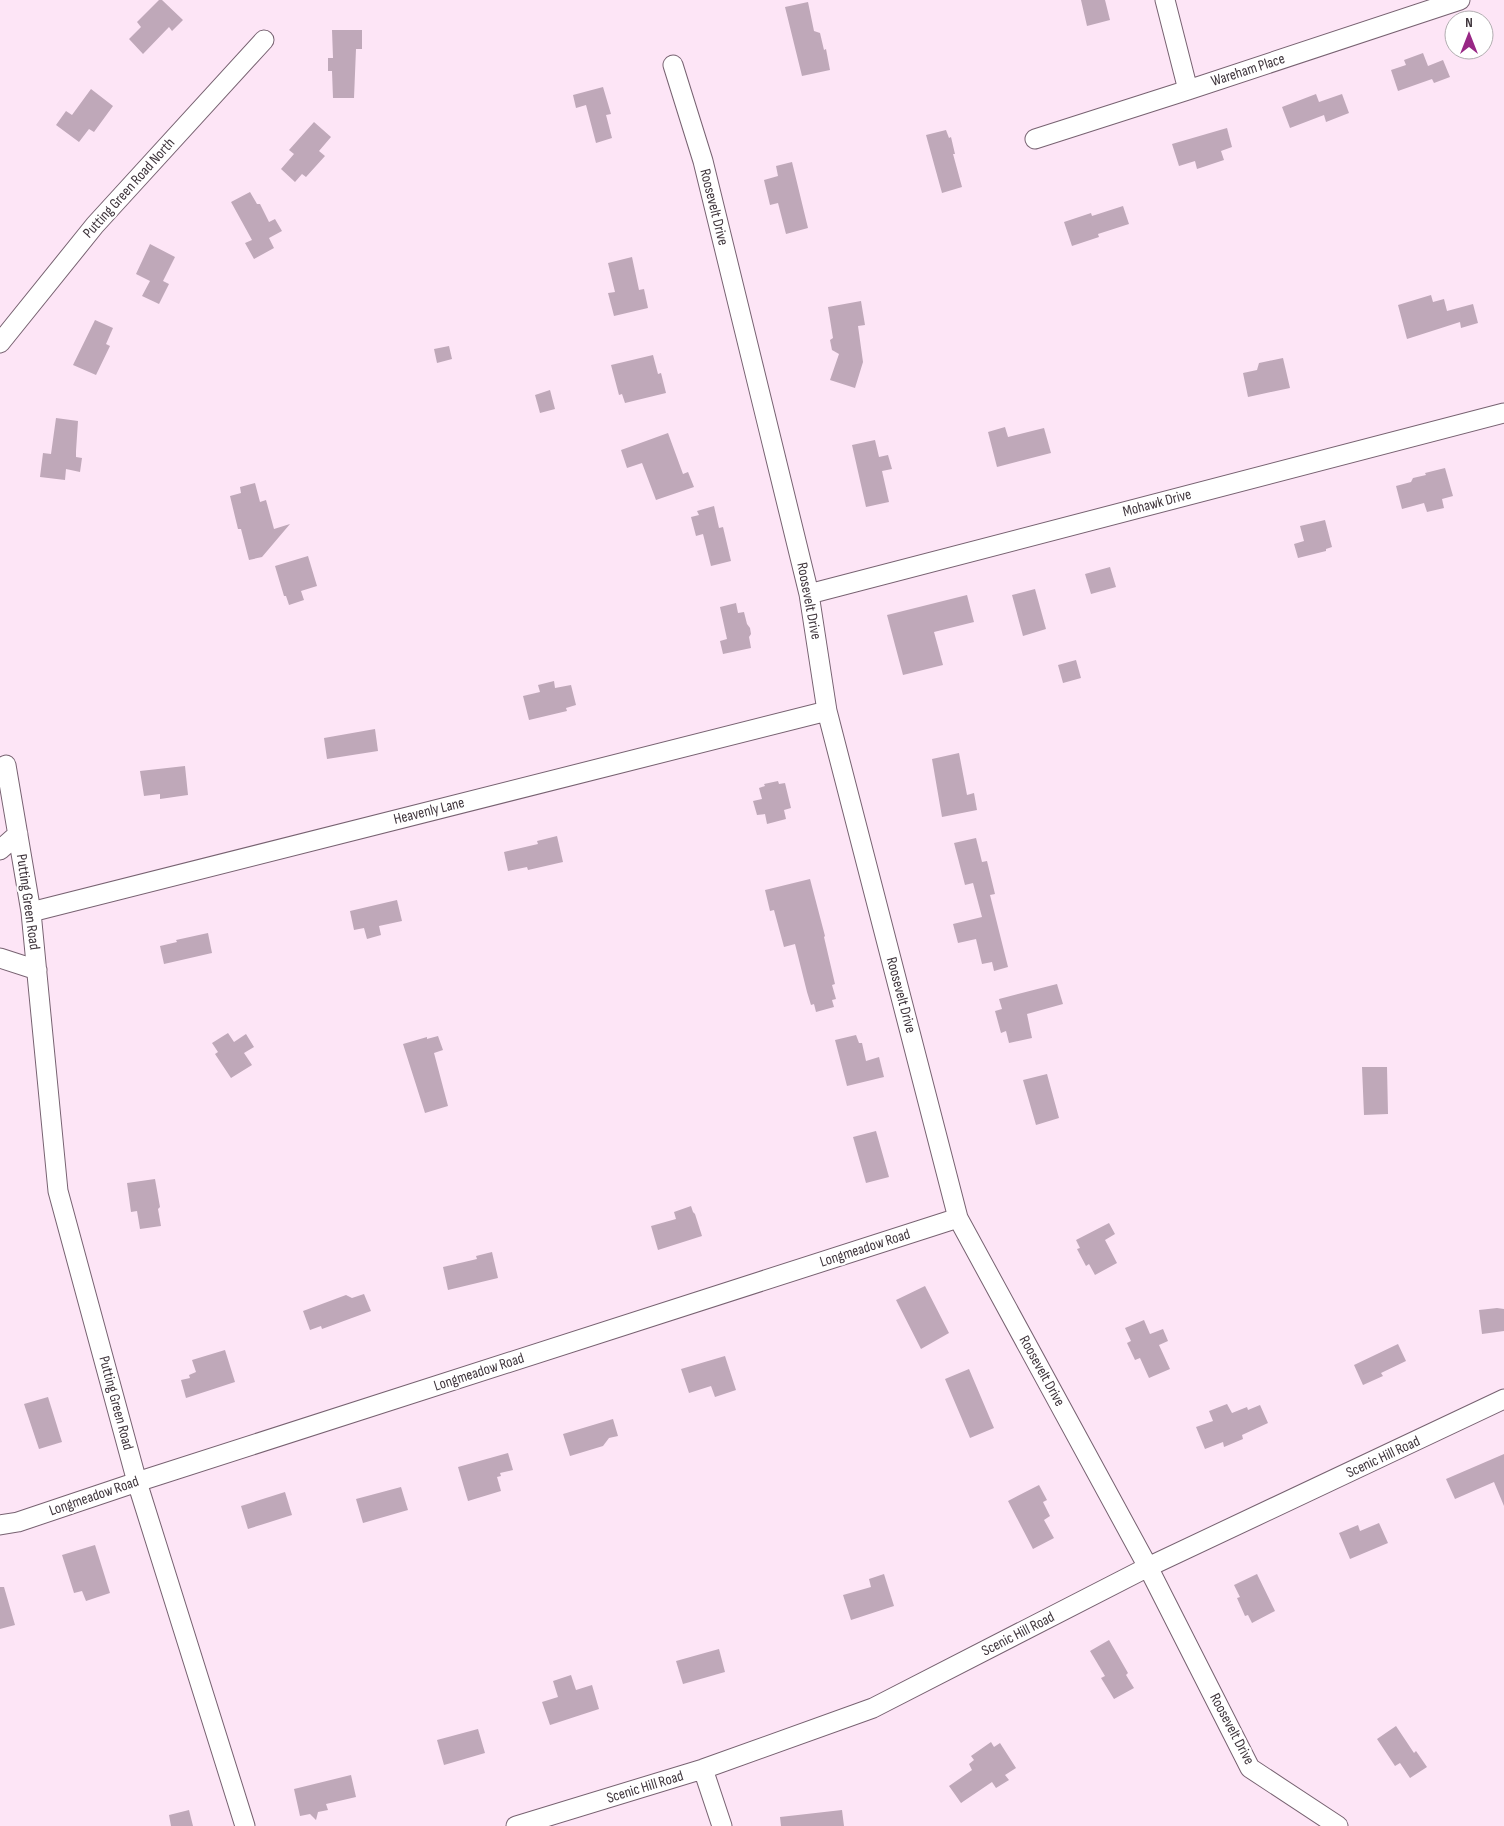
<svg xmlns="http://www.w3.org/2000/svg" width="1504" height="1826" viewBox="0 0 1504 1826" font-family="'Sofia Sans Condensed',sans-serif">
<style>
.building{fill:#bfa8b9}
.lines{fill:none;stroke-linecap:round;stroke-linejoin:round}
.street-casing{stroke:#776271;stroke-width:21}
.street{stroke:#fff;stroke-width:19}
.labels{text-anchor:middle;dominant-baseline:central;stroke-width:4.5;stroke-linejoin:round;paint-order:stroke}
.street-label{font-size:15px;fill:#3f353c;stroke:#fff}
</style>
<rect width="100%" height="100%" fill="#fde5f6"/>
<path class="building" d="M159 0H162L183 20 172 31 169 27 143 54 129 39 141 27 137 22Z
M1081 0H1105L1110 20 1087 26Z
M808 2 814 31 820 33 824 50 826 49 830 70 802 76 785 7Z
M332 30H362V49H356L354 98H333L332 71H328V58H333Z
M1423 53 1428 66 1443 60 1450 77 1434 83 1432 79 1398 91 1391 70 1406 65 1404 60Z
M603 87 611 114 606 115 612 138 596 143 586 105 576 108 573 95Z
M91 89 113 106 94 132 89 129 79 142 56 125 66 111 72 115Z
M1316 94 1319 102 1342 94 1349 113 1326 122 1324 115 1290 128 1282 107Z
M314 122 331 137 319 151 325 156 306 177 302 174 295 182 281 169 294 154 289 150Z
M1227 128 1232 147 1221 151 1224 160 1197 169 1195 161 1179 166 1172 144Z
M946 130 949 138 951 137 955 154H953L962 187 942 193 926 135Z
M792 162 808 228 786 234 778 203 770 205 764 180 778 176 776 166Z
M250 192 257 204H260L269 222 275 219 282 231 269 238 274 248 254 259 245 243 252 240 231 202Z
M1123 206 1129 224 1098 234 1099 237 1072 246 1064 222 1091 213 1092 216Z
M150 244 175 257 163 281 169 284 159 304 142 296 150 281 136 274Z
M632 257 639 290 644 289 648 308 614 316 608 293 615 292 608 263Z
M1431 295 1433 302 1444 299 1447 311 1473 304 1478 323 1461 328 1460 322 1407 339 1398 305Z
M861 301 865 325 858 326 863 362 855 388 830 380 839 354 832 350 830 340 833 338 828 307Z
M95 320 113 328 106 344 110 346 96 375 73 365Z
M449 346 452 359 437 363 434 349Z
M653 355 658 374 661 373 666 393 625 403 622 394 619 395 611 365Z
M1283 358 1290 388 1248 397 1243 373 1257 370 1259 363Z
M550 390 555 409 540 413 535 395Z
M56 418 78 421 76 451V457L82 458 80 472 66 469 65 480 40 477 43 453 51 454Z
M1005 427 1008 437 1044 428 1051 453 997 467 988 432Z
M668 433 683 474 688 472 694 487 656 500 642 463 627 468 621 450Z
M875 440 879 457 888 455 892 469 882 471 889 502 866 507 852 445Z
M1445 468 1453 496 1442 499 1444 508 1427 512 1424 503 1402 509 1396 486 1411 482 1413 478 1426 475 1425 473Z
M255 483 260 502 266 500 274 529 290 524 262 557 249 560 241 529H238L230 496 241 493 240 487Z
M714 506 719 528 723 527 731 561 711 566 703 534 696 536 691 517 699 515 697 511Z
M1325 520 1332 547 1326 549V551L1298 558 1294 544 1304 541 1300 526Z
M308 556 317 586 301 591 304 600 289 605 286 596H284L275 566Z
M1110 567 1116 587 1091 594 1085 574Z
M1035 589 1046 629 1023 636 1012 595Z
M967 595 974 622 934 632 943 665 903 675 887 615Z
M736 603 738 613 744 612 747 624 750 628 751 634 749 637 751 648 723 654 720 641 727 639 720 607Z
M1076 660 1081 678 1063 683 1058 665Z
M554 681 555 688 571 685 576 705 566 708 567 711 529 720 523 696 540 692 538 685Z
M375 729 378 751 327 759 324 738Z
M959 753 967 795 974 793 977 810 942 817 932 759Z
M185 766 188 795 160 799V794L144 796 140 771Z
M778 781 779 784 785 783 791 808 784 810 786 819 767 824 765 814 757 815 753 801 762 799 759 788 765 786 764 784Z
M557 836 563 862 528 870 527 867 508 871 504 852 538 844 537 841Z
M976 838 982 862 987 861 995 894 990 895 1008 967 994 971 992 962 982 964 976 939 958 943 953 924 982 917 973 883 965 885 954 843Z
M810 879 825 936 824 937 835 984 832 985 836 999 832 1000 834 1007 816 1012 814 1004 811 1005 807 992 795 944 784 947 774 910 770 911 765 890Z
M397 900 402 921 379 926 381 935 367 939 364 928 354 930 350 911Z
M208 933 212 953 164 964 160 946 177 942 176 940Z
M1057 984 1063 1004 1027 1014 1032 1038 1009 1043 1006 1031 1001 1033 995 1011 1002 1009 999 999Z
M228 1033 234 1042 246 1034 254 1047 244 1053 252 1065 231 1078 215 1054 218 1052 212 1043Z
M856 1035 859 1043H862L866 1061 879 1057 884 1077 847 1086 835 1040Z
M438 1036 443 1050 434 1053 448 1106 425 1113 403 1044 427 1037V1039Z
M1362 1067H1387L1388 1114 1364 1115Z
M1047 1074 1059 1118 1036 1125 1023 1080Z
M876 1131 889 1177 866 1183 853 1137Z
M155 1179 160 1207 158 1209 161 1226 140 1229 137 1211 131 1212 127 1183Z
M691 1206 693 1212 695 1214 702 1236 658 1250 651 1226 676 1219 674 1212Z
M1109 1223 1115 1234 1105 1240 1117 1263 1095 1275 1089 1264 1086 1266 1077 1249 1080 1248 1076 1240Z
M492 1252 498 1278 448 1290 443 1267 477 1259 476 1256Z
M925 1286 949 1333 921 1349 896 1300Z
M364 1294 371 1311 322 1329 321 1326 310 1330 303 1311 346 1295 352 1298Z
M1497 1308 1504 1309V1331L1482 1334 1479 1310Z
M1144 1320 1150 1334 1163 1329 1168 1341 1159 1345 1170 1369 1149 1378 1140 1358 1135 1360 1127 1343 1131 1341 1125 1328Z
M1398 1344 1406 1361 1381 1373 1383 1376 1363 1385 1354 1365Z
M225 1350 235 1382 186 1398 181 1380 190 1378 189 1375 196 1372 192 1360Z
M725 1356 736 1390 715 1397 711 1386 689 1393 681 1369Z
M969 1369 994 1428 970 1438 945 1379Z
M48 1397 62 1442 39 1449 24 1404Z
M1227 1404 1232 1413 1247 1407 1248 1410 1260 1405 1268 1423 1242 1435 1243 1439 1224 1447 1223 1442 1205 1449 1196 1427 1213 1421 1209 1411Z
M613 1419 618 1436 609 1438 603 1446 570 1456 563 1434Z
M508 1453 513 1470 500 1473 501 1476 497 1477 501 1491 468 1501 458 1467Z
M1504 1454V1506L1494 1482 1455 1499 1446 1479Z
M1039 1485 1047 1500 1043 1502 1050 1516 1044 1520 1054 1538 1033 1549 1008 1501Z
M401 1487 408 1510 363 1523 356 1499Z
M285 1492 292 1515 248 1529 241 1506Z
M1379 1523 1388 1543 1350 1559 1339 1533 1358 1525 1360 1531Z
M95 1545 110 1593 86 1601 82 1591 74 1593 62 1555Z
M884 1574 894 1606 851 1620 843 1595 871 1587 869 1579Z
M1257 1574 1275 1611 1252 1623 1248 1615 1245 1616 1237 1598 1240 1597 1234 1585Z
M0 1587H4L15 1625 0 1629Z
M1109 1640 1128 1673 1126 1675 1134 1688 1114 1699 1101 1678 1105 1676 1090 1651Z
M719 1649 725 1672 683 1684 676 1661Z
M571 1675 576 1690 592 1685 599 1709 550 1725 542 1702 558 1697 553 1681Z
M1396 1726 1414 1753 1416 1751 1427 1767 1410 1778 1400 1763 1395 1766 1377 1739Z
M478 1729 485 1753 444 1765 437 1740Z
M991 1742 994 1747 1000 1743 1016 1768 1005 1775 1009 1780 996 1788 992 1782 961 1803 949 1786 972 1770 969 1764 974 1760 971 1756Z
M351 1775 356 1797 326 1804 328 1810 318 1812 316 1820 310 1814 300 1816 294 1789Z
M189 1810 193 1826H171L169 1815Z
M842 1810 844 1826H781L780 1817Z"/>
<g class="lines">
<g class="street-casing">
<path id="street" d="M1165 0 1188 90
M673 65 703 161 809 594 827 711 958 1218 1148 1567 1250 1768 1338 1826
M1035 139 1188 90 1460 0
M0 343 95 225 264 40
M809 594 1504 413
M6 765 31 912 58 1191 137 1482 245 1826
M0 850 18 834
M31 912 827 711
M0 958 37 970
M0 1525 18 1522 137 1482 958 1218
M703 1769 722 1826
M516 1826 703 1769 873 1708 1148 1567 1504 1399"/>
</g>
<use href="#street" class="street"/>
</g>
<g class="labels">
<g class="street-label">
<text transform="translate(1248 70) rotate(-18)">Wareham Place</text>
<text transform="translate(129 188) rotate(-48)">Putting Green Road North</text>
<text transform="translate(714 207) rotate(76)">Roosevelt Drive</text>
<text transform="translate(1157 503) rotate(-15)">Mohawk Drive</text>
<text transform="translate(809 601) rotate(79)">Roosevelt Drive</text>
<text transform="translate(429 811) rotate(-14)">Heavenly Lane</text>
<text transform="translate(28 902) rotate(82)">Putting Green Road</text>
<text transform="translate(901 995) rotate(75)">Roosevelt Drive</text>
<text transform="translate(865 1248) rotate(-18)">Longmeadow Road</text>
<text transform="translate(1042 1371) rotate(61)">Roosevelt Drive</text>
<text transform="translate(479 1372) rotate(-18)">Longmeadow Road</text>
<text transform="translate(116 1403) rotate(75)">Putting Green Road</text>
<text transform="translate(1383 1457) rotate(-25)">Scenic Hill Road</text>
<text transform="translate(94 1496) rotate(-19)">Longmeadow Road</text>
<text transform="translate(1018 1634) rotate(-27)">Scenic Hill Road</text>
<text transform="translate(1232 1729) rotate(62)">Roosevelt Drive</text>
<text transform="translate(645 1787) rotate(-17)">Scenic Hill Road</text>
</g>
</g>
<g transform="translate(1469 35)"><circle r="24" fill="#ffffff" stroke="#b2aeb1"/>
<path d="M0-4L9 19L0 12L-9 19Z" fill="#982785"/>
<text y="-8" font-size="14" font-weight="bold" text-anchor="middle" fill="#3f353c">N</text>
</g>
</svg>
